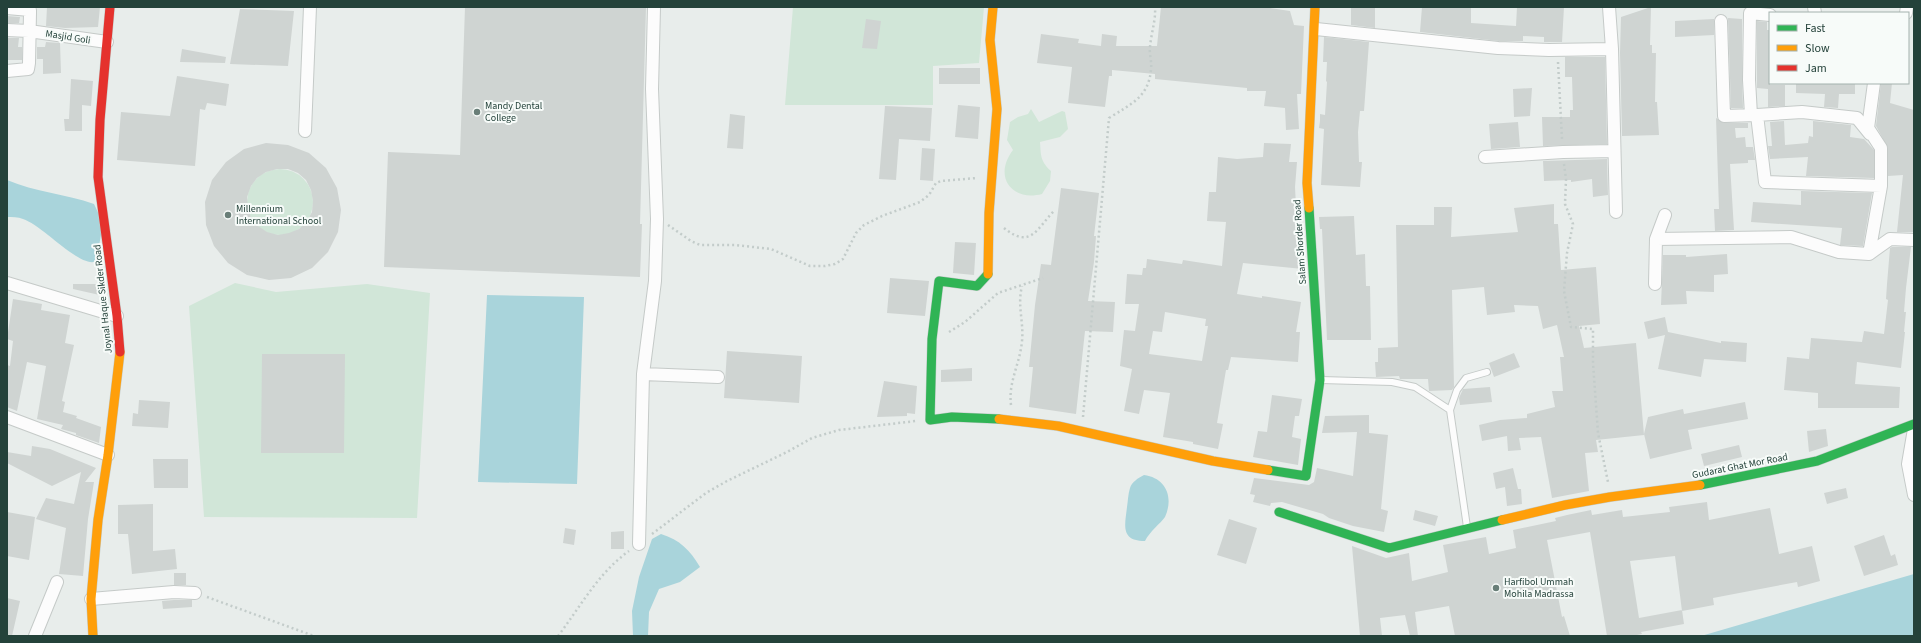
<svg xmlns="http://www.w3.org/2000/svg" width="1921" height="643" viewBox="0 0 1921 643" font-family="'Source Sans 3',sans-serif">
<style>
.green{fill:#d1e6d8}
.water{fill:#a9d4db}
.building{fill:#cfd4d2;fill-rule:evenodd}
.lines{fill:none;stroke-linecap:round;stroke-linejoin:round}
.lane-casing{stroke:#c5cac8;stroke-width:8}
.street-casing{stroke:#c5cac8;stroke-width:14}
.fast-casing{stroke:#c3cbc8;stroke-width:10}
.slow-casing{stroke:#c3cbc8;stroke-width:10}
.jam-casing{stroke:#c3cbc8;stroke-width:10}
.path{stroke:#c3ccca;stroke-width:2.5;stroke-dasharray:2 3;stroke-linecap:butt}
.lane{stroke:#fcfcfc;stroke-width:6}
.street{stroke:#fcfcfc;stroke-width:12}
.fast{stroke:#30b455;stroke-width:9}
.slow{stroke:#ff9f0a;stroke-width:9}
.jam{stroke:#e5322d;stroke-width:9}
.poi-dot{fill:#697e78;stroke:#f7fbf9;stroke-width:1.5}
.labels{text-anchor:middle;dominant-baseline:central;stroke-width:4;stroke-linejoin:round;paint-order:stroke}
.street-label{font-size:10px;fill:#24423a;stroke:#f7fbf9}
.poi-label{font-size:10px;fill:#24423a;stroke:#f7fbf9;text-anchor:start}
</style>
<rect width="100%" height="100%" fill="#e8edeb"/>
<path class="green" d="M793 7H984L979 63 933 66V105H785Z
M1031 109 1039 122 1062 111 1065 112 1068 129 1060 137 1040 142C1041 155 1040 161 1051 171L1050 181 1042 194C1011 202 993 176 1013 150L1007 140 1010 122 1018 117 1028 114Z
M247 202a33 33 0 1 1 66 0a33 33 0 1 1-66 0Z
M235 283 276 292 367 284 430 293 417 518 204 517 189 306Z"/>
<path class="water" d="M7 180C35 192 66 194 94 204L103 223 98 252 94 262C77 265 42 225 23 219 18 217 12 217 7 217Z
M487 295 584 297 577 484 478 482Z
M1144 475C1166 478 1174 497 1165 517 1161 523 1150 531 1145 541 1120 541 1125 525 1127 507 1128 501 1128 494 1130 488 1132 482 1138 478 1144 475Z
M661 534C680 540 690 550 700 567L680 582 659 589 649 612 648 636H633L632 611 639 577 652 539Z
M1914 574V636H1701Z"/>
<path class="building" d="M47 7H100L98 27 65 28 46 26Z
M465 7H646L640 224H642L640 277 384 267 388 152 460 155Z
M1161 7H1264L1290 11 1294 25 1304 26 1301 94H1297L1299 129 1286 130 1285 108 1264 106 1266 91H1247V88L1155 79V74L1112 70V76H1109L1105 107 1068 103 1072 67 1037 63 1041 34 1079 39 1078 43 1101 46 1102 34 1117 36 1116 46H1157Z
M1351 7H1375V28L1351 25Z
M1422 7H1471V23L1516 26 1517 7H1564L1562 42H1544V37L1523 36V41H1499L1420 32Z
M1651 7 1650 45H1652V53H1656L1655 102H1657L1659 135 1622 136 1620 53 1621 17Z
M240 9 294 11 288 66 230 64Z
M7 16 20 17 19 23H7Z
M1728 18 1742 19V80L1743 108H1731Z
M866 19 881 21 877 49 862 48Z
M1714 19V35L1675 37V21Z
M1757 21 1767 22V30H1770V85H1785V106L1768 107V89L1757 88Z
M1324 37 1369 42 1364 111H1360L1358 132 1359 162H1362L1360 187 1321 185 1324 129 1319 128 1320 121V114L1325 115 1327 82 1326 81 1327 62H1323Z
M7 38H19L18 47H22V60H7Z
M46 42 60 43 61 73 43 74V59H37V47H45Z
M182 49 226 57 225 63 180 62Z
M1565 57H1605L1607 144 1543 146 1542 117H1570V110H1573L1572 77H1565Z
M939 68H980V84H939Z
M177 76 229 84 226 106 207 103 205 110 200 109 195 166 117 160 121 112 170 116Z
M71 79 93 81 91 106 82 105V131H65L64 119H69Z
M1796 83 1855 84V94H1839L1838 108 1824 107 1825 94 1796 93Z
M1881 83H1892L1890 103 1914 110V232H1897L1903 175 1888 176V148L1876 126Z
M1532 88 1530 116 1514 117 1513 89Z
M958 105 980 107 978 139 955 137Z
M885 106 932 108 930 141 899 139 896 180 879 179Z
M730 114 745 116 743 149 727 148Z
M1716 118 1724 123H1748V128H1735L1736 138 1745 137 1746 147H1753L1755 160H1748V163L1730 164 1734 230 1715 231 1714 209H1719Z
M1784 121 1785 145 1808 143 1809 136 1813 137V121L1851 125 1850 137 1864 139 1874 150V178L1806 176 1808 157 1770 159 1768 146H1772L1770 122Z
M1518 122 1520 147 1491 149 1489 124Z
M266 143 288 145 309 153 326 168 337 188 341 210 338 232 328 252 312 268 291 278 269 280 247 275 228 263 214 246 206 225 205 202 212 180 226 162 244 149ZM277 169H288L298 173 306 180 311 190 313 201 312 212 307 221 299 229 289 233 278 235 267 232 258 226 251 218 248 208 247 197 251 186 257 178 266 172Z
M1264 143 1291 144 1289 162H1297L1295 187 1296 206H1298L1303 269 1243 263 1237 294 1262 298V296L1301 302 1296 332H1300L1298 362 1231 357 1228 370H1226L1217 423 1223 424 1218 449 1193 444V442L1163 437 1170 393 1144 390 1139 414 1124 411 1132 369 1120 366 1124 330 1135 331 1139 304H1125L1127 274 1142 275 1143 268H1146L1147 259 1182 264 1183 260 1222 266 1226 222 1207 221 1209 192H1216L1218 157 1237 159 1263 157ZM1165 312 1206 319 1205 326H1208L1202 361 1149 354 1153 331 1162 332Z
M922 148 935 149 933 181 920 180Z
M1607 159 1608 195 1593 197 1592 179 1571 182V180L1544 181 1543 161Z
M1061 188 1099 193 1094 236H1096L1094 262 1088 301 1115 302 1113 332 1085 331 1076 414 1029 407 1033 367H1029L1035 305 1041 264 1051 265Z
M1801 191 1872 193 1863 246 1840 245 1842 228 1751 222 1753 202 1801 205Z
M1554 204V224H1558L1561 270 1596 267 1600 324 1579 326 1584 348 1636 343 1644 435 1596 440 1598 452 1585 453 1589 491 1552 498 1541 437 1519 438 1521 450 1508 451 1507 436 1482 441 1479 425 1500 420 1527 418V414L1555 407 1552 391H1563L1560 357H1564L1557 325 1543 329 1538 306 1514 305 1515 312 1487 315 1484 287 1452 290 1454 387 1452 390 1429 391 1428 379H1400L1399 376 1376 377 1375 362H1378V348L1398 347 1396 225H1434V207H1452L1451 237 1518 232 1514 208Z
M1354 216 1356 255 1365 254 1366 286H1370L1371 340H1327L1322 229H1320L1319 217Z
M955 242 976 243 974 275 953 273Z
M1892 247H1911L1906 288 1904 312H1906L1904 332H1905L1901 368 1857 362 1855 384 1900 387 1899 408H1818V393L1784 390 1787 357 1809 359 1811 338 1862 342 1864 331 1884 334 1888 300 1886 299 1887 284 1890 248Z
M1727 254 1728 274 1714 275V292L1686 291 1687 304 1661 305 1663 255H1686V257Z
M890 278 929 281 925 316 887 313Z
M73 284H103L104 296 73 289Z
M13 299 42 304 41 310 70 315 65 343 74 345 62 401 65 402 63 412 77 416 76 418 101 427 99 443 76 435V433L61 429 63 425 37 419 46 366 27 362 17 411 7 407V365L10 366 13 341 7 339Z
M1665 317 1668 332 1721 343V341L1747 343 1746 362 1704 359 1701 377 1658 369 1665 335 1648 339 1644 322Z
M727 351 802 356 799 403 724 398Z
M1514 353 1520 367 1494 377 1489 363Z
M262 354H345L344 453H261Z
M972 368V381L941 382V370Z
M884 381 917 386 915 414 907 413V416L877 417Z
M1490 387 1492 402 1460 405 1459 398 1463 389Z
M1272 395 1302 399 1299 416H1295L1292 437 1301 439 1298 465 1253 457 1258 431 1267 432Z
M139 400 170 402 168 428 132 426 133 413 138 414Z
M1745 402 1748 419 1688 430 1692 449 1650 459 1644 434 1648 417 1683 409 1684 414Z
M1369 415V433L1388 435 1381 509 1388 511 1384 532 1353 526 1329 518 1323 514 1282 502 1271 503 1270 506 1253 502 1255 495 1250 494 1254 478 1309 485 1314 482 1317 468 1353 476 1357 432 1322 433 1325 416Z
M1826 429 1828 446 1809 452 1807 431Z
M1739 445 1742 457 1704 466 1701 454Z
M32 446 50 449 96 468 85 482H94L88 519 83 576 59 574 66 528 36 519 46 498 74 504 81 472 52 486 7 463V452L31 456Z
M153 459H188V488H154Z
M1513 468 1518 489H1521L1522 504 1507 506 1505 487 1496 489 1493 473Z
M1846 488 1848 498 1827 504 1824 493Z
M1707 502 1709 520 1770 508 1779 554 1812 546 1820 581 1798 587 1797 582 1713 598 1714 605 1682 611 1675 556 1630 561 1639 618 1682 610 1684 624 1641 632 1642 634 1632 636H1607L1590 532 1547 540 1562 617 1564 616 1570 636H1455L1449 606 1415 612 1418 636H1410L1405 615 1380 618 1382 636H1360L1352 546 1386 558 1409 553 1412 581 1448 572 1443 545 1486 537 1489 554 1516 548 1513 530 1556 521 1555 518 1567 515 1591 510 1592 515 1622 510 1623 517 1670 512 1669 507Z
M153 504V551L175 549 177 569 132 574 128 534H118V505Z
M1415 510 1438 516 1435 526 1413 520Z
M7 512 35 517 29 560 7 556Z
M1229 519 1257 528 1246 564 1217 555Z
M565 528 576 530 574 545 563 543Z
M624 531V549H611V532Z
M1884 535 1891 556 1895 554 1898 565 1864 576 1854 546Z
M174 573H186V585H174Z
M7 598 20 601 12 636 7 635Z
M174 600H192V607L163 609 162 601Z"/>
<g class="lines">
<g class="lane-casing">
<path id="lane" d="M1321 380 1392 382 1415 387 1450 410
M1467 527 1450 410 1457 390 1466 378 1487 372"/>
</g>
<g class="street-casing">
<path id="street" d="M1609 7 1612 49 1616 212
M1814 7 1815 13
M7 8 30 10V13L29 63 28 69 7 71
M1906 13 1907 7
M1721 21 1724 116 1757 115 1765 182 1881 186
M1316 29 1498 48 1549 50 1612 49
M7 30 29 31 107 42
M1874 83 1868 128 1881 148V186L1869 254 1890 239 1914 240
M1751 115 1749 80 1750 13 1770 15
M1757 115 1802 112 1857 118 1870 134
M305 131 310 7
M1485 157 1563 152 1614 151
M1656 239 1665 215
M7 283 117 316
M1655 284 1656 239 1791 237 1839 252 1869 254
M643 374 718 377
M7 417 108 455
M1914 429 1908 464 1914 495
M639 544 643 374 655 281 657 219 652 89 654 7
M91 599 174 592 195 593
M35 636 57 582"/>
</g>
<g class="fast-casing">
<path id="fast" d="M988 274 977 286 939 281 932 339 930 420 952 417 999 419
M1268 470 1306 476 1320 380 1309 208
M1700 485 1817 461 1914 424
M1279 512 1389 548 1502 520"/>
</g>
<g class="slow-casing">
<path id="slow" d="M1309 208 1307 183 1315 7
M988 274 989 213 997 109 990 40 993 7
M999 419 1058 426 1213 461 1268 470
M1502 520 1565 505 1610 497 1700 485
M93 636 91 599 98 520 108 455 120 352"/>
</g>
<g class="jam-casing">
<path id="jam" d="M110 7 100 120 98 177 117 316 120 352"/>
</g>
<path class="path" d="M1558 62 1562 139
M1564 164 1566 179 1565 204 1573 224 1567 253 1564 291 1571 327 1593 329V363L1598 433 1608 482
M668 225 691 241 700 245H735L771 249 810 266H825L835 264 843 259 856 233 864 225 882 216 920 202 929 195 936 183 941 181 977 178
M1004 228C1031 250 1037 228 1054 211
M949 332 965 322 998 293 1043 278
M1011 405C1008 382 1020 364 1022 341 1024 322 1017 306 1022 286
M1083 417 1109 118C1131 104 1149 97 1151 69 1152 61 1149 54 1150 47 1151 34 1156 20 1155 7
M652 534 706 493 727 481 787 452 812 438 839 430 916 421
M207 597 314 636
M558 636C581 606 598 573 629 551"/>
<use href="#lane" class="lane"/>
<use href="#street" class="street"/>
<use href="#fast" class="fast"/>
<use href="#slow" class="slow"/>
<use href="#jam" class="jam"/>
</g>
<g class="poi-dot">
<circle cx="477" cy="112" r="4"/>
<circle cx="228" cy="215" r="4"/>
<circle cx="1496" cy="588" r="4"/>
</g>
<g class="labels">
<g class="street-label">
<text transform="translate(68 37) rotate(9)">Masjid Goli</text>
<text transform="translate(1300 242) rotate(-94)">Salam Shorder Road</text>
<text transform="translate(103 299) rotate(-96)">Joynal Haque Sikder Road</text>
<text transform="translate(1740 466) rotate(-11)">Gudarat Ghat Mor Road</text>
</g>
<g class="poi-label">
<text x="485" y="106">Mandy Dental<tspan x="485" dy="12">College</tspan></text>
<text x="236" y="209">Millennium<tspan x="236" dy="12">International School</tspan></text>
<text x="1504" y="582">Harfibol Ummah<tspan x="1504" dy="12">Mohila Madrassa</tspan></text>
</g>
</g>
<rect width="1921" height="643" fill="none" stroke="#24423a" stroke-width="16"/>
<rect x="1769" y="12" width="140" height="72" fill="#f7fbf9" stroke="#a3b1ad"/>
<rect x="1777" y="25" width="20" height="6" fill="#30b455" stroke="#a3b1ad"/>
<text x="1805" y="32" font-size="12" fill="#24423a">Fast</text>
<rect x="1777" y="45" width="20" height="6" fill="#ff9f0a" stroke="#a3b1ad"/>
<text x="1805" y="52" font-size="12" fill="#24423a">Slow</text>
<rect x="1777" y="65" width="20" height="6" fill="#e5322d" stroke="#a3b1ad"/>
<text x="1805" y="72" font-size="12" fill="#24423a">Jam</text>
</svg>
